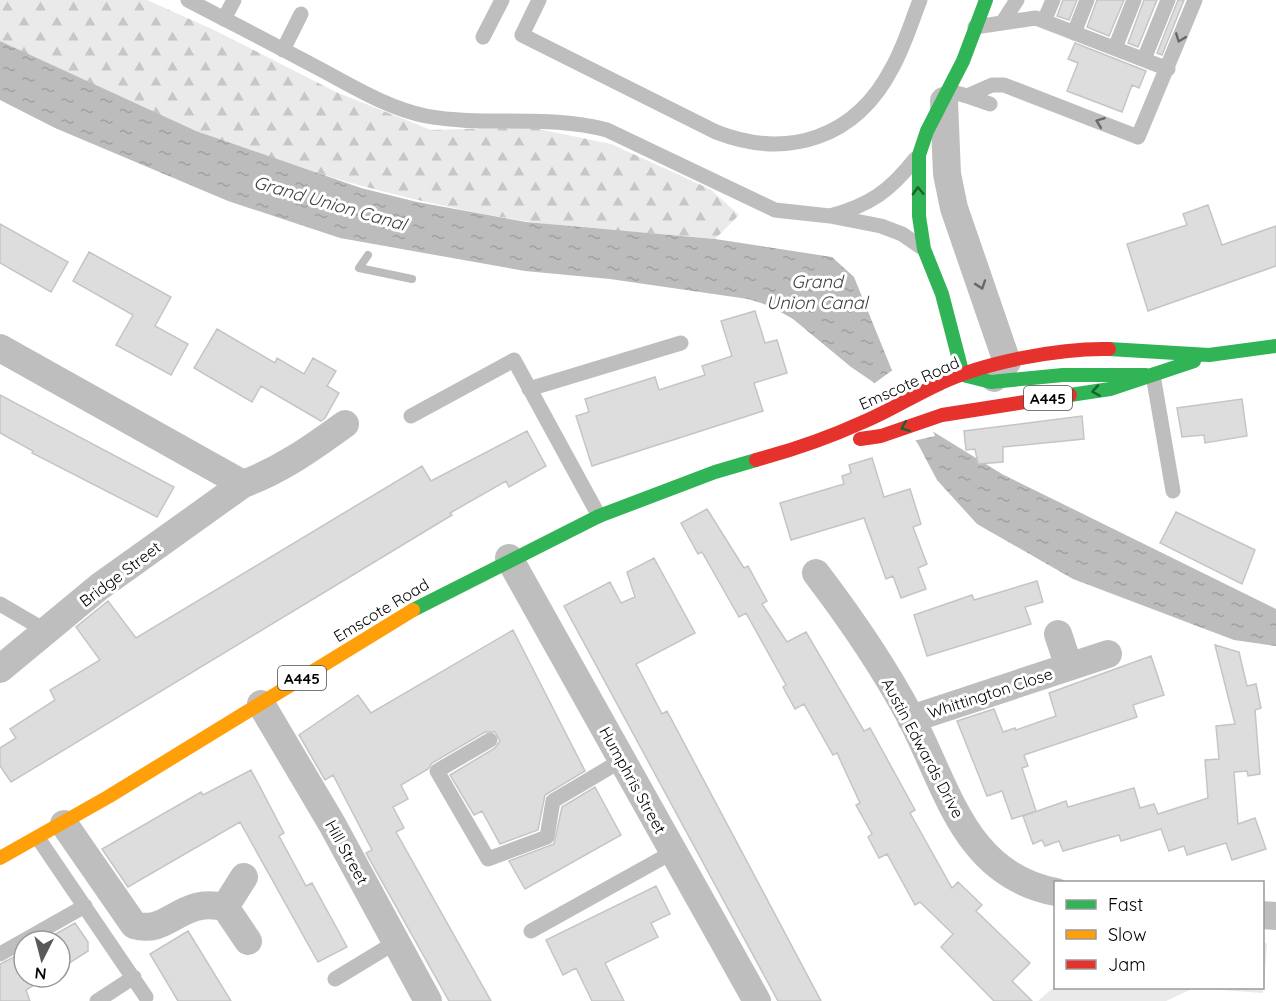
<svg xmlns="http://www.w3.org/2000/svg" width="1276" height="1001" viewBox="0 0 1276 1001" font-family="Quicksand,sans-serif">
<style>
.grass{fill:#eaeaea}
.forest{fill:url(#forest-firs)}
.water{fill:url(#water-ripples)}
.pier{fill:#fff}
.lines{fill:none;stroke-linecap:round;stroke-linejoin:round}
.stream{stroke:#bcbcbc;stroke-width:8}
.building{fill:#ddd;stroke:#c5c5c5;stroke-width:1.5}
.lane{stroke:#bebebe;stroke-width:15}
.street{stroke:#bebebe;stroke-width:28}
.fast{stroke:#30b455;stroke-width:14}
.slow{stroke:#ff9f0a;stroke-width:14}
.jam{stroke:#e5322d;stroke-width:14}
.oneway{stroke:#686868}
.oneway2{stroke:#1a632f}
.labels{text-anchor:middle;dominant-baseline:central;stroke-width:6;stroke-linejoin:round;paint-order:stroke}
.shield{fill:#fff;stroke:#4c4c4c;stroke-width:1.5}
.shield-label{font-size:15px;font-weight:bold;fill:#000}
.street-label{font-size:16px;fill:#000;stroke:#fff}
.water-label{font-size:18px;font-style:italic;fill:#414141;stroke:#fff}
</style>
<defs>
<pattern id="forest-firs" width="22" height="20" patternUnits="userSpaceOnUse" patternTransform="scale(1.5)"><rect width="22" height="20" fill="#eaeaea"/><path d="M5 1l3.5 6h-7zM16 11l3.5 6h-7z" fill="#c7c7c7"/></pattern>
<pattern id="water-ripples" width="26" height="14" patternUnits="userSpaceOnUse" patternTransform="scale(1.5)"><rect width="26" height="14" fill="#bcbcbc"/><path d="M2 4q2-2 4 0t4 0M15 11q2-2 4 0t4 0" fill="none" stroke="#a0a0a0"/></pattern>
</defs>
<rect width="100%" height="100%" fill="#fff"/>
<path class="grass" d="M1263 941 1267 944 1263 993 1194 988 1166 1001H1038L1055 986 1262 988Z"/>
<path class="forest" d="M0 0H147L214 30 336 92 431 130 529 127 611 144 710 189 739 215 715 239C652 232 588 231 525 221 341 192 165 128 0 41Z"/>
<path class="water" d="M0 41 196 131 361 188 417 202 526 222 715 239 832 257 854 277 891 368 924 426 1002 474 1276 609V646L1234 640 1073 579 977 524 937 480 918 444 873 382 851 367 793 319 770 306 748 299 610 279 525 271 340 238 228 201 55 128 0 100Z"/>
<path class="pier" d="M894 369 926 424 932 429 935 436 913 441 872 385Z"/>
<g class="lines">
<path class="stream" d="M368 255 359 268 412 279"/>
</g>
<path class="building" d="M1063 0H1077L1069 20 1057 16Z
M1097 0H1124L1109 36 1087 27Z
M1144 0H1157L1138 47 1128 43Z
M1178 0H1184L1162 55 1157 53Z
M1075 43 1146 71 1139 88 1132 85 1122 112 1067 91 1078 63 1068 59Z
M1208 205 1222 245 1276 226V266L1148 311 1127 244 1187 225 1183 214Z
M0 224 68 262 51 292 0 263Z
M89 252 171 297 155 326 188 344 171 375 116 345 133 315 73 281Z
M755 311 765 343 777 340 787 373 754 383 763 411 592 466 576 416 589 412 585 399 655 377 659 390 705 375 702 366 732 356 721 321Z
M217 329 275 363 277 358 304 374 313 358 336 371 327 386 339 393 325 418 321 421 261 386 252 402 194 368Z
M0 395 174 487 157 517 32 453 33 451 0 433Z
M1242 399 1247 436 1205 443 1204 435 1182 437 1177 408Z
M1082 416 1084 439 1003 447V462L978 464 975 449 966 450 964 431Z
M527 431 546 466 509 487 506 481 450 513 452 515 11 782 0 766V748L16 738 10 729 55 700 50 690 100 660 76 627 108 601 136 638 422 466 431 481Z
M872 458 884 497 910 489 921 524 913 527 927 564 918 568 926 589 901 598 893 576 886 579 864 518 791 540 780 503 844 484 842 476 851 473 849 465Z
M707 509 744 568 748 566 767 601 762 604 787 642 806 632 864 731 870 728 915 810 910 813 952 888 958 882 982 905 976 911 1030 963 1012 981 1032 1001H994L941 947 953 934 920 902 915 905 887 854 879 858 868 837 872 834 856 805 860 803 837 753 833 755 804 704 795 709 783 687 786 685 746 613 739 617 702 552 698 554 681 523Z
M1176 512 1255 550 1242 584 1160 543Z
M654 558 695 633 636 664 662 714 667 711 821 1001H778L564 606 610 582 621 603 635 597 627 572Z
M1037 581 1043 602 1025 607 1031 624 927 656 914 615 972 595 974 600Z
M513 630 585 771 545 795 538 830 500 844 482 811 474 815 450 775 495 748 500 741 495 732H485L432 763 428 769 401 785 408 799 393 807 404 828 396 832 491 1001H449L366 853 372 850 333 775 325 780 299 735 358 695 371 713Z
M1215 645 1239 652 1247 686 1256 684 1261 708 1255 710 1260 774 1248 776 1247 771 1234 772 1238 824 1255 818 1266 849 1232 860 1226 843 1187 855 1184 846 1169 851 1161 829 1121 841 1119 835 1063 851 1059 841 1045 846 1042 840 1033 844 1023 816 1066 801 1068 807 1134 788 1140 808 1154 804 1158 814 1208 798 1205 760 1219 759 1216 726 1235 724Z
M1151 656 1164 695 1133 705 1137 717 1024 755 1028 766 1022 768 1036 811 1012 819 1002 791 987 796 957 721 994 709 1003 732 1015 728 1016 730 1056 716 1049 693Z
M251 770 284 833 279 836 306 886 312 883 347 947 318 962 240 822 128 887 102 849 201 792 203 795Z
M595 787 621 835 525 889 509 861 554 844 562 807Z
M656 886 670 914 651 923 658 937 605 963 624 1001H592L576 968 563 975 546 940Z
M75 923 88 942V951L60 969V941H43Z
M188 931 231 1001H178L150 954Z
M24 952V977H47L26 990 30 1001H0V964Z"/>
<g class="lines">
<path class="lane" d="M188 0C232 23 275 45 318 68 352 86 387 108 426 116 486 127 547 114 607 130L775 210 830 216 881 226 902 234 921 247
M539 0 522 35 716 132C788 160 856 138 892 68 904 47 911 23 920 0
M224 19 234 0
M1044 21 1053 0
M1002 23 1017 0
M975 27 1036 18 1168 69
M1074 33 1087 0
M483 37 502 0
M1115 48 1134 0
M283 50 301 14
M1144 59 1168 0
M949 91 967 96 992 85H1004L1138 137 1195 0
M967 96 990 104
M830 216C870 205 890 191 915 159
M1153 375 1173 491
M529 389 681 343
M411 416 514 360 599 516
M0 604 48 632
M490 740 437 771 488 859 547 837 553 801 622 760
M38 838 146 997
M531 931 673 852
M0 954 85 906
M335 979 396 942
M97 1001 134 977"/>
<path class="street" d="M944 101 947 174 954 208 1007 362 994 378
M0 348 243 484
M509 558 757 1001
M816 573C851 619 884 667 911 718 948 789 965 875 1056 892
M1058 634 1069 667
M0 669 99 587 243 484C281 470 312 448 345 424
M261 704 332 824 428 1001
M911 719 1108 654
M64 824 134 925C160 933 173 913 196 907 206 904 216 905 225 907L248 941
M225 907 244 877
M1262 915 1276 916"/>
<path class="fast" d="M986 0 963 61 927 131 919 155V216L924 249 942 294 963 375 991 382 1063 375H1146
M1109 349 1209 355 1276 346
M1070 395 1110 389 1194 361
M413 610 599 516 715 472 756 460"/>
<path class="slow" d="M0 858 108 797 413 610"/>
<path class="jam" d="M860 439 881 436 942 415 1070 395
M756 460C793 450 828 438 863 422 890 411 914 395 941 383 985 362 1060 348 1109 349"/>
</g>
<defs><path id="oneway-chevron" d="M-2-3.5L2.5 0L-2 3.5" fill="none" stroke-width="1.6" stroke-linecap="round" stroke-linejoin="round" transform="scale(1.5)"/></defs>
<g class="oneway">
<use href="#oneway-chevron" transform="translate(1180 38) rotate(111)"/>
<use href="#oneway-chevron" transform="translate(1100 122) rotate(-159)"/>
<use href="#oneway-chevron" transform="translate(981 285) rotate(71)"/>
</g>
<g class="oneway2">
<use href="#oneway-chevron" transform="translate(918 191) rotate(-92)"/>
<use href="#oneway-chevron" transform="translate(1096 391) rotate(171)"/>
<use href="#oneway-chevron" transform="translate(905 427) rotate(159)"/>
</g>
<g class="labels">
<g class="shield">
<rect x="1024" y="386" width="48" height="24" rx="4.5"/>
<rect x="278" y="666" width="48" height="24" rx="4.5"/>
</g>
<g class="shield-label">
<text x="1048" y="398">A445</text>
<text x="302" y="678">A445</text>
</g>
<g class="street-label">
<text transform="translate(909 383) rotate(-24)">Emscote Road</text>
<text transform="translate(120 574) rotate(-37)">Bridge Street</text>
<text transform="translate(381 610) rotate(-31)">Emscote Road</text>
<text transform="translate(990 693) rotate(-18)">Whittington Close</text>
<text transform="translate(923 748) rotate(62)">Austin Edwards Drive</text>
<text transform="translate(633 780) rotate(61)">Humphris Street</text>
<text transform="translate(347 852) rotate(61)">Hill Street</text>
</g>
<g class="water-label">
<text transform="translate(330 203) rotate(16)">Grand Union Canal</text>
<text x="817" y="281">Grand<tspan x="817" dy="21">Union Canal</tspan></text>
</g>
</g>
<rect x="1054" y="881" width="210" height="108" fill="#ffffff" stroke="#999999" stroke-width="1.5"/>
<rect x="1066" y="900" width="30" height="9" fill="#30b455" stroke="#999999" stroke-width="1.5"/>
<text x="1108" y="911" font-size="18" fill="#000000">Fast</text>
<rect x="1066" y="930" width="30" height="9" fill="#ff9f0a" stroke="#999999" stroke-width="1.5"/>
<text x="1108" y="941" font-size="18" fill="#000000">Slow</text>
<rect x="1066" y="960" width="30" height="9" fill="#e5322d" stroke="#999999" stroke-width="1.5"/>
<text x="1108" y="971" font-size="18" fill="#000000">Jam</text>
<g transform="translate(42 959) rotate(186)"><circle r="28" fill="#ffffff" stroke="#999999" stroke-width="1.5"/>
<path d="M0-4.5L10 22L0 15L-10 22Z" fill="#595959"/>
<text y="-9" font-size="16" font-weight="bold" text-anchor="middle" fill="#000000">N</text>
</g>
</svg>
